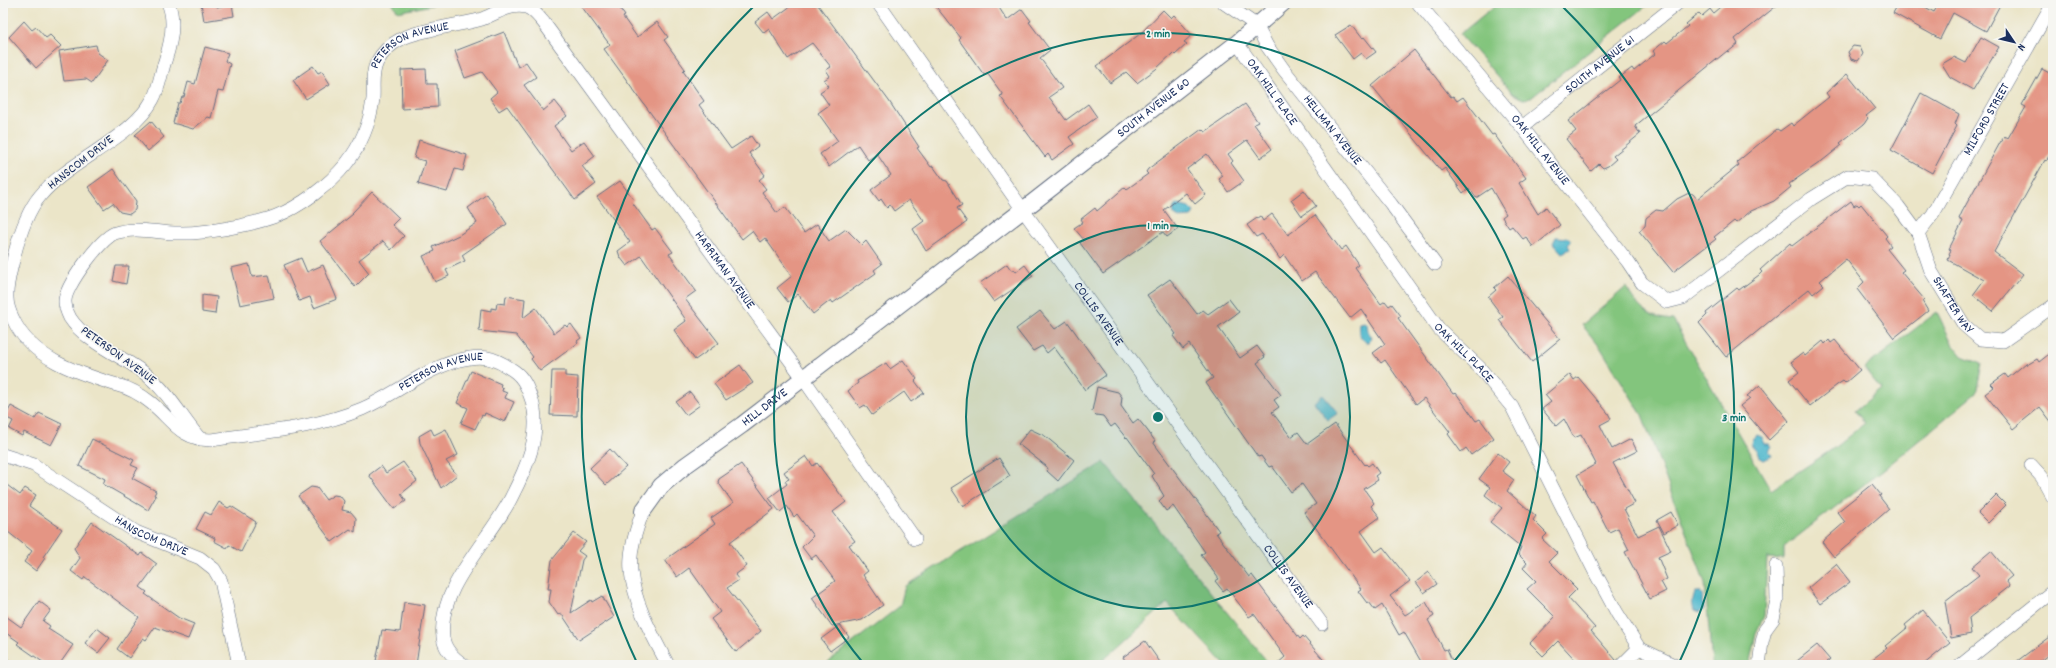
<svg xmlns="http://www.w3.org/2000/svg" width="2056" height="668" viewBox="0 0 2056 668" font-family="Dekko,sans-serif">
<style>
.green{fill:#83c57d;stroke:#4f7a6e}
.water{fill:#4eb7cc;stroke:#347395}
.building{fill:#e49584}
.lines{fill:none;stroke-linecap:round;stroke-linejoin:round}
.minor-casing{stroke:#646f83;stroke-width:14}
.tertiary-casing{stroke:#646f83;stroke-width:18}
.minor{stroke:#fff;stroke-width:13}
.tertiary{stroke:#fff;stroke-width:16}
.ring{fill:none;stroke:#0f766e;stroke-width:2}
.labels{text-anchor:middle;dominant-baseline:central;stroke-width:3.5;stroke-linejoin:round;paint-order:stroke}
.street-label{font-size:13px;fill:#1b2f5e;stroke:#f6f6f2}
.centre{fill:#0f766e;stroke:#f6f6f2;stroke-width:2}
.ring-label{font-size:12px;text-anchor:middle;font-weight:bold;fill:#0f766e;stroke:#f6f6f2;stroke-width:3.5;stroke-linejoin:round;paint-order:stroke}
</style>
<rect width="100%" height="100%" fill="#f6f6f2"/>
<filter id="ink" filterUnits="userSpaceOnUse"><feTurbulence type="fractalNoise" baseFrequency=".025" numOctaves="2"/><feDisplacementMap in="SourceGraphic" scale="8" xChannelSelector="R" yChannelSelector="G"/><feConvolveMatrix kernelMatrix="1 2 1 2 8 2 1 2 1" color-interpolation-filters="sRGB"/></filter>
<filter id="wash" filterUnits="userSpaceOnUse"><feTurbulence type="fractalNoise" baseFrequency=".012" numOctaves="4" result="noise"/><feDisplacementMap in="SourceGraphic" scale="16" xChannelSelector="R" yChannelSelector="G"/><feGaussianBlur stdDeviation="0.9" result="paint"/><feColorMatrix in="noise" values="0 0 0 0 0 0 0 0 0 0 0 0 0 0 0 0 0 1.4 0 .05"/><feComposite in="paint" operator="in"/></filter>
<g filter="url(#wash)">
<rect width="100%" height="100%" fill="#ebe5c8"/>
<path class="green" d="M392 3H441L398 12Z
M1498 3H1650L1531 98 1523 99 1513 94 1460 34Z
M1626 287C1638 308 1647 318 1673 320L1771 490 1834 448 1865 423 1855 411 1881 389 1864 368 1937 312 1952 343 1962 356 1982 364 1976 393 1889 465 1784 547V559L1767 558 1764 616 1756 633 1749 665H1712L1705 583 1642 415 1600 347 1582 325Z
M1104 462 1270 665H1225L1167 603 1098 665H826L829 661 900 606 905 586Z"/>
<path class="water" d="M1178 204 1189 207 1194 212 1191 217 1179 218 1173 214 1174 207Z
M1556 237 1569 238 1571 242 1568 245 1570 249 1562 253 1553 243Z
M1364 322 1367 324 1368 331 1372 338 1367 343C1359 337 1358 333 1359 323Z
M1323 395 1338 413 1328 420 1314 402Z
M1757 435 1762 437 1765 444H1769L1772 446 1769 451 1772 456 1764 460 1759 457 1757 451 1751 444 1752 439Z
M1696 592H1700L1703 595 1702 602 1704 609 1699 613 1694 611C1692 604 1692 598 1696 592Z"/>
<g id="blocks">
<path class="building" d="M201 3H216L217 7 232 4 234 16 204 21Z
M579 3H616L625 16 623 17 637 37 657 22 668 37 664 40 685 69 683 71 704 101 699 105 731 149 751 136 758 146 749 153 765 175 759 180 766 189 762 192 777 213 785 207 804 233 817 224 829 241 846 229 862 245 866 241 882 264 874 270 876 273 833 303 831 300 813 314 798 294 788 302 777 288 792 276 765 238 760 242 752 231 742 239 604 49 610 45Z
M795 3 818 5 889 101 919 147 917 148 931 167 933 166 943 180 947 181 962 205 957 208 967 222 926 251 913 229 924 221 909 200 894 211 890 205 887 208 881 199 879 201 871 190 891 175 877 154 868 160 858 145 829 167 820 154 838 141 818 113 829 105 820 92 829 86 824 80 830 76 826 70 831 67 812 43 788 59 769 29 764 33 755 22 768 12 773 19Z
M933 3H987L990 7 996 3 1007 20 1022 9 1031 21 1029 22 1050 50 1040 58 1062 88 1049 97 1066 120 1088 104 1097 117 1069 137 1074 144 1052 160 1048 154 1045 157 1000 96 1003 95 987 73 984 75 959 40 961 38Z
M1725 3H1780L1735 39 1738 44 1728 52 1727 51 1635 126 1640 134 1613 156 1616 159 1608 166 1603 168 1599 164 1591 171 1566 139 1576 131 1568 121 1620 80 1619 78 1632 68 1634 71 1655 54 1653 51 1665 41 1667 43 1688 26 1686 24 1699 13 1702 16 1710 9 1713 13Z
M1899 3H1918L1934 12 1938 5 1934 3H2001L1986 31 1953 13 1940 39 1893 13Z
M1163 10 1171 18 1174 15 1192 35 1184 42 1187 44 1175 55 1173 53 1156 69 1137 83 1126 72 1110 83 1097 66 1140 34Z
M24 21 32 30 36 27 46 38 50 35 61 46 36 68 9 37Z
M1351 25 1362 39 1364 37 1376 52 1366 59 1361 53 1353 59 1335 35Z
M504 32 518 67 526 62 536 77 524 85 543 111 555 101 567 116 554 126 571 150 584 141 595 156 582 166 596 184 575 200 507 106 499 111 490 98 497 92 482 72 465 78 455 51Z
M1981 37 1999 47 1973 90 1950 77 1942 64 1954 57 1966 63Z
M96 45 98 53 108 60 92 83 86 79 64 81 59 51Z
M1853 46 1860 47 1863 54 1858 61 1851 59 1848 52Z
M205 47 228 53 225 61 230 64 223 92 218 91 211 118 208 117 193 129 173 123 178 103H180L182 97H184L188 82 195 84Z
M1414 50 1451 97 1453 96 1457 101 1463 97 1492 135 1494 134 1526 178 1519 183 1538 214 1546 207 1560 225 1533 247 1526 237 1523 239 1512 226 1509 228 1502 217 1506 214 1491 188 1476 198 1469 188 1463 193 1445 168 1441 171 1372 86Z
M313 66 318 73 322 71 330 84 306 99 293 80Z
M426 69 427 84H437L438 107 402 109 401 70Z
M2042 69 2053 75V149L2046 161 2045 160 1994 252 2023 274 1993 311 1973 295 1984 280 1948 260 1950 255 1949 254 1951 250 1949 249 1963 221 1959 219 1962 212 2001 141 2005 136 2008 138 2026 107 2022 105Z
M1847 74 1875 109 1866 116 1868 118 1864 124 1840 143 1842 145 1822 161 1789 184 1791 187 1774 201 1751 211 1736 223 1734 221 1714 237 1716 239 1673 272 1639 231 1645 226 1646 218 1656 210 1663 211 1677 199 1689 193 1693 194 1697 199 1739 165 1737 162 1777 129 1780 131 1791 123 1793 126 1794 125 1829 97 1826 93Z
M1921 93 1959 114 1955 124 1957 126 1932 173 1891 150Z
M1245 104 1258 122 1254 124 1272 149 1260 158 1247 140 1228 154 1233 161 1231 163 1244 181 1228 192 1219 179 1223 176 1207 154 1187 169 1206 195 1195 204 1186 193 1164 210 1178 229 1167 237 1163 232 1103 274 1080 243 1084 240 1074 228 1083 222 1081 219 1095 208 1097 211 1125 187 1127 189 1148 174 1146 172 1148 169 1202 129 1205 132Z
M151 121 164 137 148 151 135 135Z
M419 140 467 155 463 171 455 169 447 192 418 184 425 161 414 158Z
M113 169 136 201 135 210 130 214 120 212 113 203 104 209 88 187Z
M620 181 634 200 632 202 652 230 655 228 673 252 669 254 696 291 685 299 719 343 695 360 674 330 686 321 684 317 641 256 627 266 620 257 618 251 630 242 597 197Z
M1304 190 1316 206 1302 216 1291 200Z
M372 192 399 218 392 225 404 236 391 250 383 241 359 260 369 273 355 287 320 241 353 214 352 213Z
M487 194 507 224 462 255 465 261 446 270 449 276 435 282 423 256 435 251 433 247 459 235 477 223 468 208Z
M1851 201 1854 206 1857 204 1859 206 1861 204 1887 236 1885 238 1891 246 1887 249 1904 270 1901 272 1924 299 1922 301 1928 311 1894 338 1857 289 1864 282 1846 259 1820 281 1824 285 1813 294 1809 289 1726 357 1699 323 1707 315 1706 313 1737 288 1739 290 1759 275 1762 272 1760 270 1790 243 1792 246Z
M1272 214 1288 235 1315 215 1341 250 1346 246 1359 265 1355 268 1381 304 1385 301 1389 306 1392 304 1401 316 1398 318 1453 394 1456 393 1476 421 1480 419 1494 438 1471 455 1466 448 1461 452 1448 434 1450 432 1424 398 1416 404 1385 360 1381 363 1373 353 1385 344 1361 309 1350 318 1315 272 1302 281 1284 255 1280 259 1262 234 1256 237 1247 225 1260 216 1263 221Z
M301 258 307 272 323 265 337 299 314 308 310 297 299 301 284 265Z
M249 264 252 277 269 275 274 298 240 305 231 268Z
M1007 264 1011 270 1014 269 1016 272 1025 265 1033 276 994 302 980 283Z
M116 266H129L126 284 113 281Z
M1508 276 1560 339 1532 362 1499 320 1503 317 1488 297 1496 290 1494 288Z
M1170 279 1197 314 1203 310 1208 314 1229 299 1239 312 1218 327 1240 358 1257 346 1265 357 1257 363 1281 395 1274 400 1279 407 1272 412 1291 437 1298 432 1307 444 1335 424 1365 465 1366 464 1368 466 1372 463 1379 473 1375 476 1378 480 1364 489 1374 503 1371 506 1380 517 1361 531 1376 552 1383 547 1410 581 1390 596 1405 615 1426 602 1434 616 1428 620 1444 650 1447 649 1454 665H1423L1404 632 1399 635 1382 605 1375 610 1369 602 1367 603 1358 591 1361 589 1304 512 1316 504 1302 484 1291 492 1272 466 1269 467 1261 456 1258 457 1206 383 1213 378 1189 344 1183 349 1173 336 1176 334 1147 295Z
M202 295 217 297 215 314 202 312Z
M506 296 525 299 523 318 536 308 554 333 565 325 567 327 571 324 581 338 577 341 578 343 540 371 531 359 533 357 516 335 479 331 481 309 491 311V308L496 309 497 303 505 304Z
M1040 311 1055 329 1067 321 1106 375 1085 390 1054 347 1047 353 1042 346 1033 351 1016 329Z
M1829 340 1831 343 1835 340 1860 370 1845 383 1843 381 1837 385 1810 406 1789 380 1799 372 1791 362 1803 353 1805 356 1823 341 1825 344Z
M2053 351V424L2040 407 2013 429 1985 394 1994 387 1991 384 2005 374 2008 378 2026 363 2027 365 2037 359 2039 362Z
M903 360 917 379 915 381 924 393 911 402 904 392 872 415 865 405 860 408 848 391 858 383 857 381 886 363 890 369Z
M740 365 753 383 726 400 714 384Z
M471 371 501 384 500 387 503 388 502 391 507 393 505 398 514 402 505 422 485 413 484 416 482 415 475 429 461 423 468 408 457 403Z
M552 371H565V376L578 377 577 416 550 415Z
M1570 374 1574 380 1578 377 1608 413 1611 419 1600 425 1612 449 1631 439 1637 451 1613 463 1635 503 1624 509 1638 536 1659 526 1671 551 1658 557 1667 579 1661 582 1666 591 1650 599 1625 552 1629 550 1618 528 1609 532 1593 501 1591 502 1577 475 1596 464 1581 435 1574 438 1564 419 1556 426 1542 409 1551 402 1545 395Z
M1760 385 1789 421 1769 440 1740 406 1750 398 1747 396Z
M1097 387 1118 392 1122 397 1121 406 1133 423 1138 419 1147 430 1155 441 1153 442 1202 508 1219 531 1216 533 1249 577 1252 575 1300 639 1303 636 1328 665H1276L1285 657 1254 614 1249 617 1227 588 1223 591 1215 581 1219 579 1201 555 1205 552 1173 506 1166 511 1159 501 1164 496 1152 476 1154 474 1127 437 1126 438 1115 424 1111 427 1103 416 1096 415 1092 411Z
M690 392 700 405 686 415 676 402Z
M11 406 35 419 39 413 62 424 51 445 24 432 22 436 9 429 13 421 5 417Z
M431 429 434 435 446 429 458 455 446 461 457 475 441 488 420 443 419 436Z
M1030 429 1045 436 1074 460 1058 481 1047 471 1048 469 1046 466 1018 444Z
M92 439 134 460 131 465 138 468 132 478 156 491 154 495 156 496 148 510 103 484 105 479 79 466Z
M610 449 626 467 606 485 590 468Z
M1498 453 1509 462 1502 471 1514 480 1507 491 1536 516 1533 520 1547 534 1542 539 1557 553 1549 561 1577 589 1568 598 1595 628 1591 631 1616 660 1614 665H1580L1558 641 1543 656 1530 643 1555 617 1527 589 1536 581 1523 568 1527 563 1518 554 1521 547 1490 522 1502 508 1485 495 1490 487 1479 479Z
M806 456 813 466 817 463 846 502 833 512 855 541 849 545 868 571 863 575 883 605 862 620 832 626 812 598 835 581 816 555 811 559 802 547 813 536 797 514 794 517 787 506 780 512 769 498 787 484 785 481 789 479 784 472Z
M999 458 1010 476 963 506 951 488Z
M403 462 417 481 401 494 406 501 394 509 369 475 381 466 386 473Z
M741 464 774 509 730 542 747 566 735 575 739 580 727 588 761 631 736 652 711 619 720 612 689 568 677 577 665 560 715 524 711 518 733 503 718 482 719 479Z
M3 482 20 495 25 488 36 495 29 506 62 529 43 557 45 558 36 571 24 562 32 551 3 528Z
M1872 484 1881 495 1879 496 1889 509 1834 557 1822 542 1845 522 1837 512Z
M311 487 317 488 326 500 334 495 340 496 344 501 342 510 351 512 356 518 355 532 350 529 332 542 298 496Z
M1996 495 2006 505 1988 523 1978 513Z
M219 502 228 508 231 506 256 522 241 552 229 545 227 548 214 541 215 538 196 529 205 512 211 515Z
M1671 512 1678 525 1664 533 1657 520Z
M92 522 140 556 142 553 157 564 140 587 147 592 145 594 179 618 194 624 188 639 155 627 146 640 143 638 129 658 117 649 139 617 85 577 83 580 71 571 80 558 74 548Z
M574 533 586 542 578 551 585 556 582 560 571 613 591 600 592 602 602 596 614 617 579 640 561 613 558 615 549 602 551 589H548L552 560Z
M1991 551 2012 576 2006 581 2010 586 1969 618 1971 634 1951 638 1945 601 1979 575 1972 567Z
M1836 564 1850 582 1820 604 1808 588Z
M1429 572 1437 584 1424 593 1416 582Z
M39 601 51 610 43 621 50 626 48 629 73 645 59 665H47L17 644 19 642 3 631V614L21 627Z
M404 602 425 605 416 665 376 661 382 630 400 632Z
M1923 610 1950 643 1923 665H1865L1887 648 1885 646 1907 628 1905 625Z
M840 625 849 637 830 651 821 639Z
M97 628 110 638 98 653 85 643Z
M2053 634V651L2035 665H2012Z
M1145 641 1162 665H1128L1123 657Z
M1817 645 1830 660 1823 665H1792Z"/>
</g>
</g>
<g filter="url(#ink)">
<use href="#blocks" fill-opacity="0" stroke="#646f83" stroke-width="1"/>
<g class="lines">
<g class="minor-casing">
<g id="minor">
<path id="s1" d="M168 3C176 21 171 43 165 61 161 73 159 88 153 99 133 138 68 161 40 196 27 211 19 237 14 256 11 270 6 284 7 298 7 306 10 313 13 319 31 359 78 373 117 385 129 388 140 394 150 402 172 419 179 439 211 440 262 432 314 429 362 409 394 395 422 371 456 361 480 354 493 356 514 371 524 378 528 389 532 401 542 434 526 469 511 498 490 540 437 588 443 637 444 649 455 659 464 665"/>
<path id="s2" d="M878 3 1023 210 1322 624"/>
<path id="s3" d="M1224 3 1256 25 1267 46 1284 70 1391 204 1435 264"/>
<path id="s4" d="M1418 3 1522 127 1628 262 1642 283 1667 302 1683 298 1811 199 1848 176 1872 179 1898 206 1918 233 1931 271 1964 325 1980 339 2003 341 2053 306"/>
<path id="s5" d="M1237 43 1439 329 1479 367 1512 407 1597 576 1617 613 1639 648 1674 665"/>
<path id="s6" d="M1522 127 1678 3"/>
<path id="s7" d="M1918 233 1933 214 2053 3"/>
<path id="s8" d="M200 439C182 418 169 393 147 375 125 357 86 343 70 318 68 314 65 307 65 302 64 287 101 238 115 233 136 226 157 233 178 233 203 234 252 225 276 216 300 207 330 184 346 164 361 145 370 124 373 99 374 87 371 74 377 62 382 53 391 44 401 39 421 29 458 26 482 19 495 14 511 3 526 7 533 9 539 17 544 23L803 378 915 539"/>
<path id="s9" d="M3 455 34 465 136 532 200 558 214 569 221 581 239 665"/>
<path d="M2031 465 2042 477 2053 497"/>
<path d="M643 511C636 530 629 551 631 571 634 604 653 636 668 665"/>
<path d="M3 664 5 665"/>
<path d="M1622 665 1639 648"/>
<path d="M1759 665 1762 642 1765 630 1773 619 1777 600 1776 566"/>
<path d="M1961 665 2053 591"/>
</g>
</g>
<g class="tertiary-casing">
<g id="tertiary">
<path id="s10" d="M643 511 661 486 686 465 742 425 1023 210 1237 43 1283 3"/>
</g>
</g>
<use href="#minor" class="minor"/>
<use href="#tertiary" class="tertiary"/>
</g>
</g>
<circle cx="1158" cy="417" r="192" fill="#0f766e" fill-opacity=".12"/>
<g class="ring">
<circle cx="1158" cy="417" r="192"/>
<path d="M864 664A384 384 0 1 1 1452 664"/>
<path d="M638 665A576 576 0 0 1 754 6M1562 6A576 576 0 0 1 1678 665"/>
</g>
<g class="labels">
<g class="street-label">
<text stroke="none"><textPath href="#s8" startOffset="682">PETERSON AVENUE</textPath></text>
<text stroke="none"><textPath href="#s6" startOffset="100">SOUTH AVENUE 61</textPath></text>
<text stroke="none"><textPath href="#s5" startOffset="60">OAK HILL PLACE</textPath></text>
<text stroke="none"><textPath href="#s10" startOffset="652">SOUTH AVENUE 60</textPath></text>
<text stroke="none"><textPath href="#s7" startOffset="133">MILFORD STREET</textPath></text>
<text stroke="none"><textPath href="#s3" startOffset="169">HELLMAN AVENUE</textPath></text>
<text stroke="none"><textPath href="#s4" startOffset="191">OAK HILL AVENUE</textPath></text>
<text transform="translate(81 163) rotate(-38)">HANSCOM DRIVE</text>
<text stroke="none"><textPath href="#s8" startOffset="1138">HARRIMAN AVENUE</textPath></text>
<text stroke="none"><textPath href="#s4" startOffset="788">SHAFTER WAY</textPath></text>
<text stroke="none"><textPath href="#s2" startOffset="381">COLLIS AVENUE</textPath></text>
<text stroke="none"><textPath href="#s5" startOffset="384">OAK HILL PLACE</textPath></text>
<text transform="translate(118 356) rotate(36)">PETERSON AVENUE</text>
<text stroke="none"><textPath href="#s1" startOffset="861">PETERSON AVENUE</textPath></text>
<text stroke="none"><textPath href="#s10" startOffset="161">HILL DRIVE</textPath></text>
<text stroke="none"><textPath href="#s9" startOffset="170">HANSCOM DRIVE</textPath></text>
<text stroke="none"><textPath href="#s2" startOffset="705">COLLIS AVENUE</textPath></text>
</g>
</g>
<circle cx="1158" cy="417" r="6" class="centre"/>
<g class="ring-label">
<text x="1158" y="37">2 min</text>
<text x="1158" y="229">1 min</text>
<text x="1734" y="421">3 min</text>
</g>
<rect width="2056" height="668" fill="none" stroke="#f6f6f2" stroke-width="16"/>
<g transform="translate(2014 42) rotate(125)" stroke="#f6f6f2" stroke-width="3" paint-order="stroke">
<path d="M0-3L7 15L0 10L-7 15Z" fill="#1b2f5e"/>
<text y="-6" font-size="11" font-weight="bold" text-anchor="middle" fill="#1b2f5e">N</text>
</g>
</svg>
